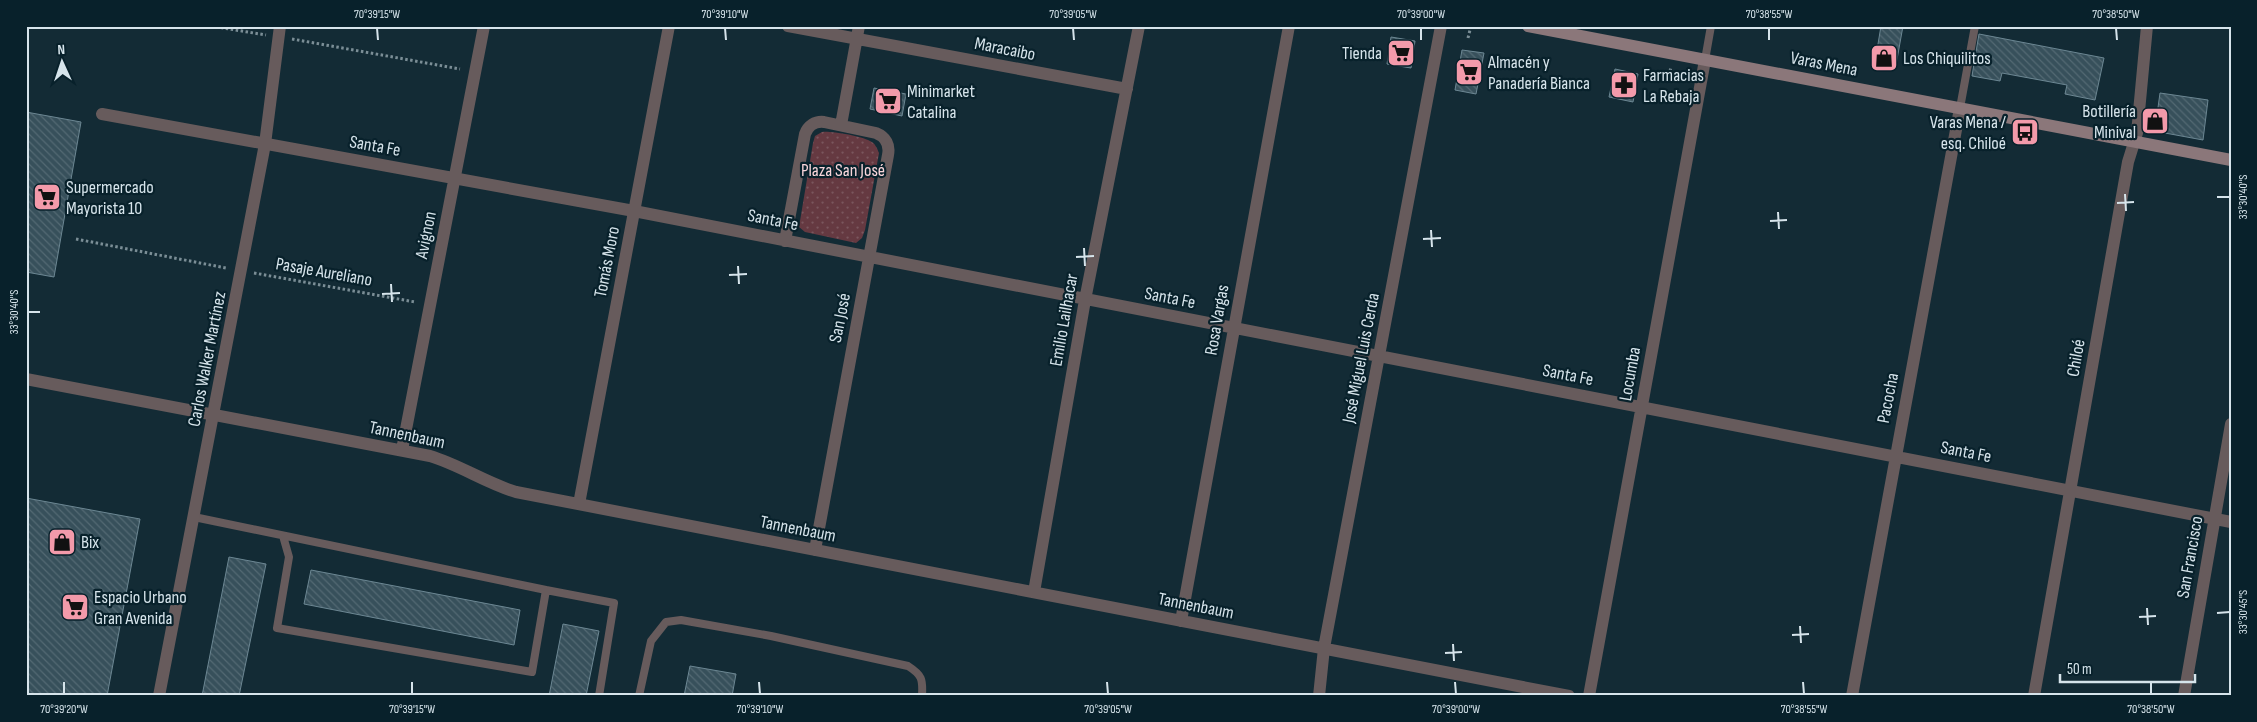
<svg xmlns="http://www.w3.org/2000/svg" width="2257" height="722" viewBox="0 0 2257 722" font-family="'Sofia Sans Condensed',sans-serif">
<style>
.park{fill:url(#park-dots)}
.building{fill:url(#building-back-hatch);stroke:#6c8793}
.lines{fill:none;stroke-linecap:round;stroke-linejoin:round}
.path{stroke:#7b8e96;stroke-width:3;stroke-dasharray:2.5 2.5;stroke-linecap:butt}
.lane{stroke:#675b5c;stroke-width:8}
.street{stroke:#675b5c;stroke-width:12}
.secondary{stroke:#8b777a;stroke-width:12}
.ticks{fill:none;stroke:#d6e4eb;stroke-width:2}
.labels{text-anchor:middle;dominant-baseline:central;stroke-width:4.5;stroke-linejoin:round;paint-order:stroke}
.street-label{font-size:18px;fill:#d6e4eb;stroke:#08212b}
.poi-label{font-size:18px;fill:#d6e4eb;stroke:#08212b;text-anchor:start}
.park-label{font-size:18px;fill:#fad6db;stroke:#08212b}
.neatline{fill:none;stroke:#d6e4eb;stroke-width:2}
.ticks-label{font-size:12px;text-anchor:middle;fill:#d6e4eb}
</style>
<defs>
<pattern id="park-dots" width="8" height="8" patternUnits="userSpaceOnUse" patternTransform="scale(1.25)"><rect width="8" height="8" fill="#653941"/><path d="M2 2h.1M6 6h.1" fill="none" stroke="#7a565d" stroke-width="1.8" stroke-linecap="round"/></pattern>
<pattern id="building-back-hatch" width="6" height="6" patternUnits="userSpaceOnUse" patternTransform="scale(1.25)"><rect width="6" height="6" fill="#37505b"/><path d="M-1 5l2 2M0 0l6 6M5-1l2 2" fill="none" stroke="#536973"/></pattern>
</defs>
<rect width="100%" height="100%" fill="#132b35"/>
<path class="park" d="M822 132C832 131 860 136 870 141 875 143 877 148 879 153L865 230 862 238 856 243 805 232 799 227 813 143 815 136Z"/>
<path class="building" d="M1881 26H1903L1896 65 1875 62Z
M1979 34 2104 58 2095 100 2065 94 2067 85 2002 73 2000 81 1972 76Z
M1391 37 1415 41 1411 68 1387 64Z
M1462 50 1484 53 1476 94 1455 90Z
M1615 69 1638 74 1633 102 1609 97Z
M874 88 906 94 902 116 870 109Z
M2160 93 2208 100 2203 140 2165 133 2156 122Z
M26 112 81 122 54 277 26 272Z
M26 498 140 519 107 696H26Z
M229 557 266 564 239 696H202Z
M311 570 520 610 514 645 304 604Z
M563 624 599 631 586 696H549Z
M690 666 736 674 732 696H684Z"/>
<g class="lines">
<path class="path" d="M211 26 266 35
M1412 28 1413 26
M1468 38 1471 26
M292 39 460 69
M1669 76 1671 67
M76 239 226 268
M254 273 415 302"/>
<path class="lane" d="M1705 60 1711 26
M1960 108 1975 26
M194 517 546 590 532 672 277 628 289 557 283 536
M546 590 614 603 599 696
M639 696 651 641 666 622 681 620 771 636 908 666C922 675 923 679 922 696"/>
<path class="street" d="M788 26 1127 89
M102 114 634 211 2231 522
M841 125 859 26
M785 241 805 134C808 126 815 121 824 122L876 133C886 137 890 145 888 155L815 550
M26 379 430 456C460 465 486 483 516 492L1569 696
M402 450 484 26
M579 504 669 26
M1034 592 1085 300 1139 26
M1181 621 1289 26
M159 696 265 144 280 26
M1319 696 1324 648 1441 26
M1589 696 1705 60
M1852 696 1960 108
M2034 696 2128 162 2137 133 2147 26
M2184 696 2231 424"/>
<path class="secondary" d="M1528 26 2231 160"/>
</g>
<path class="ticks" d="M377 28 378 40M725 28 726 40M1073 28 1074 40M1421 28V40M1769 28V40M2116 28 2117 40M2125 194 2126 211M2217 197H2230M2117 203 2134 202M1778 212 1779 229M1770 221 1787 220M1431 230 1432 247M1423 239 1441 238M1084 248 1085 266M1076 257 1094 256M738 266 739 284M729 275 747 274M391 284 392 302M382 294 400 293M28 312H40M2147 608 2148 625M2217 613 2230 612M2139 617 2156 616M1800 626 1801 643M1792 635 1809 634M1453 644 1454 661M1445 653 1462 652M64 682V694M412 682V694M759 682 760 694M1107 682 1108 694M1455 682 1456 694M1803 682 1804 694M2151 682V694"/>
<defs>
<g id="supermarket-square" transform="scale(1.4375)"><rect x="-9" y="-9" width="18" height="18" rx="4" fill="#f39aaa" stroke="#08212b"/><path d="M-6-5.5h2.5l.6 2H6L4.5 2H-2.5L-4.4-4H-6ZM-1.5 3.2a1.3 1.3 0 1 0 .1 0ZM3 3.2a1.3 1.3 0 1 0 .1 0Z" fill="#111"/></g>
<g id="shop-square" transform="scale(1.4375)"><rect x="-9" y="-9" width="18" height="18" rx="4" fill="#f39aaa" stroke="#08212b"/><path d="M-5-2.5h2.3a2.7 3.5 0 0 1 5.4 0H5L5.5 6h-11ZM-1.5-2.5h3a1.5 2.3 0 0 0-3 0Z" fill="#111"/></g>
<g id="pharmacy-square" transform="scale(1.4375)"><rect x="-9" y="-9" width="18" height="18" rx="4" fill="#f39aaa" stroke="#08212b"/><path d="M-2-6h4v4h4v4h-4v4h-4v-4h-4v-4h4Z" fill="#111"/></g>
<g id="bus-square" transform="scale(1.4375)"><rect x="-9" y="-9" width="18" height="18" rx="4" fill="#f39aaa" stroke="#08212b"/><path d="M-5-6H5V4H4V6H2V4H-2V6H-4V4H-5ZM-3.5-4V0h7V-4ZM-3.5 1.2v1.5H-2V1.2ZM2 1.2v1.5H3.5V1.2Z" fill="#111"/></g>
</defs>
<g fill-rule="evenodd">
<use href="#supermarket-square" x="1401" y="53"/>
<use href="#shop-square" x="1884" y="58"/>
<use href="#supermarket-square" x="1469" y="72"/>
<use href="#pharmacy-square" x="1624" y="85"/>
<use href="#supermarket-square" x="888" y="101"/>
<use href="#shop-square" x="2155" y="121"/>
<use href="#bus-square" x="2025" y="132"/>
<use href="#supermarket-square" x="47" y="197"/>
<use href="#shop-square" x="62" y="542"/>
<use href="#supermarket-square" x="75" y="607"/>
</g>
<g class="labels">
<g class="street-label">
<text transform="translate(1005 49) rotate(11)">Maracaibo</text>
<text transform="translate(1824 64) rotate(11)">Varas Mena</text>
<text transform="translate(375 146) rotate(10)">Santa Fe</text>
<text transform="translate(773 220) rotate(11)">Santa Fe</text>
<text transform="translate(426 235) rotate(-79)">Avignon</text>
<text transform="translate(607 262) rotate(-79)">Tomás Moro</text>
<text transform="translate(324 272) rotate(10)">Pasaje Aureliano</text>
<text transform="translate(1170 298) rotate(11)">Santa Fe</text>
<text transform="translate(840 318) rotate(-79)">San José</text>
<text transform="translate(1064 320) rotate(-80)">Emilio Lailhacar</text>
<text transform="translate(1217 320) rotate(-80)">Rosa Vargas</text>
<text transform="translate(1361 358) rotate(-79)">José Miguel Luis Cerda</text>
<text transform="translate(2076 358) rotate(-80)">Chiloé</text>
<text transform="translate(207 359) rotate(-79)">Carlos Walker Martínez</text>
<text transform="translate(1630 374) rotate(-80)">Locumba</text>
<text transform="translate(1568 375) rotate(11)">Santa Fe</text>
<text transform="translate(1888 398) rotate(-79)">Pacocha</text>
<text transform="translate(407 435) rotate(12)">Tannenbaum</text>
<text transform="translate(1966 452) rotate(11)">Santa Fe</text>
<text transform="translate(798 529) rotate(11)">Tannenbaum</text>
<text transform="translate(2190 557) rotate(-80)">San Francisco</text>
<text transform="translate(1196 606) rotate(11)">Tannenbaum</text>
</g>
<g class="poi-label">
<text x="1382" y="53" text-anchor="end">Tienda</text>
<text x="1903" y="58">Los Chiquilitos</text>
<text x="1488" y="62">Almacén y<tspan x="1488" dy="21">Panadería Bianca</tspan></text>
<text x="1643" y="75">Farmacias<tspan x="1643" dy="21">La Rebaja</tspan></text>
<text x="907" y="91">Minimarket<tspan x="907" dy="21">Catalina</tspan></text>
<text x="2136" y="111" text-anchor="end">Botillería<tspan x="2136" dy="21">Minival</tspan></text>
<text x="2006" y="122" text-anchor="end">Varas Mena /<tspan x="2006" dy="21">esq. Chiloé</tspan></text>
<text x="66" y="187">Supermercado<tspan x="66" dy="21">Mayorista 10</tspan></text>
<text x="81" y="542">Bix</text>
<text x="94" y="597">Espacio Urbano<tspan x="94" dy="21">Gran Avenida</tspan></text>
</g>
<g class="park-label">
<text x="843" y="170">Plaza San José</text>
</g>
</g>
<rect width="2257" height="722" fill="none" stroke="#08212b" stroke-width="55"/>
<g transform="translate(62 62) rotate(357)" stroke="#08212b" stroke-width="4" paint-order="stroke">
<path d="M0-4L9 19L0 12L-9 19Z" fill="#d6e4eb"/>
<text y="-8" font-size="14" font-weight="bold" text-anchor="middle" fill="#d6e4eb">N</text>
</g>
<path d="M2060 674v8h135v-8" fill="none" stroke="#d6e4eb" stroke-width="2.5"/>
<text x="2067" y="674" font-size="15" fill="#d6e4eb" stroke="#08212b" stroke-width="4" paint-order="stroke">50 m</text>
<rect x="28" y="28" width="2202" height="666" class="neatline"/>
<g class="ticks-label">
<text x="377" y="18">70°39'15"W</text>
<text x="725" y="18">70°39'10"W</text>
<text x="1073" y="18">70°39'05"W</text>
<text x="1421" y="18">70°39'00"W</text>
<text x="1769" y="18">70°38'55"W</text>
<text x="2116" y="18">70°38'50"W</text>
<text transform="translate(2243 197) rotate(-90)" y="4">33°30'40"S</text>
<text transform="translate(14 312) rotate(-90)" y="4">33°30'40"S</text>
<text transform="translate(2243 612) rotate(-90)" y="4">33°30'45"S</text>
<text x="64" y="713">70°39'20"W</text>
<text x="412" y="713">70°39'15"W</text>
<text x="760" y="713">70°39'10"W</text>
<text x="1108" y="713">70°39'05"W</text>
<text x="1456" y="713">70°39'00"W</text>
<text x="1804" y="713">70°38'55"W</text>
<text x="2151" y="713">70°38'50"W</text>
</g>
</svg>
